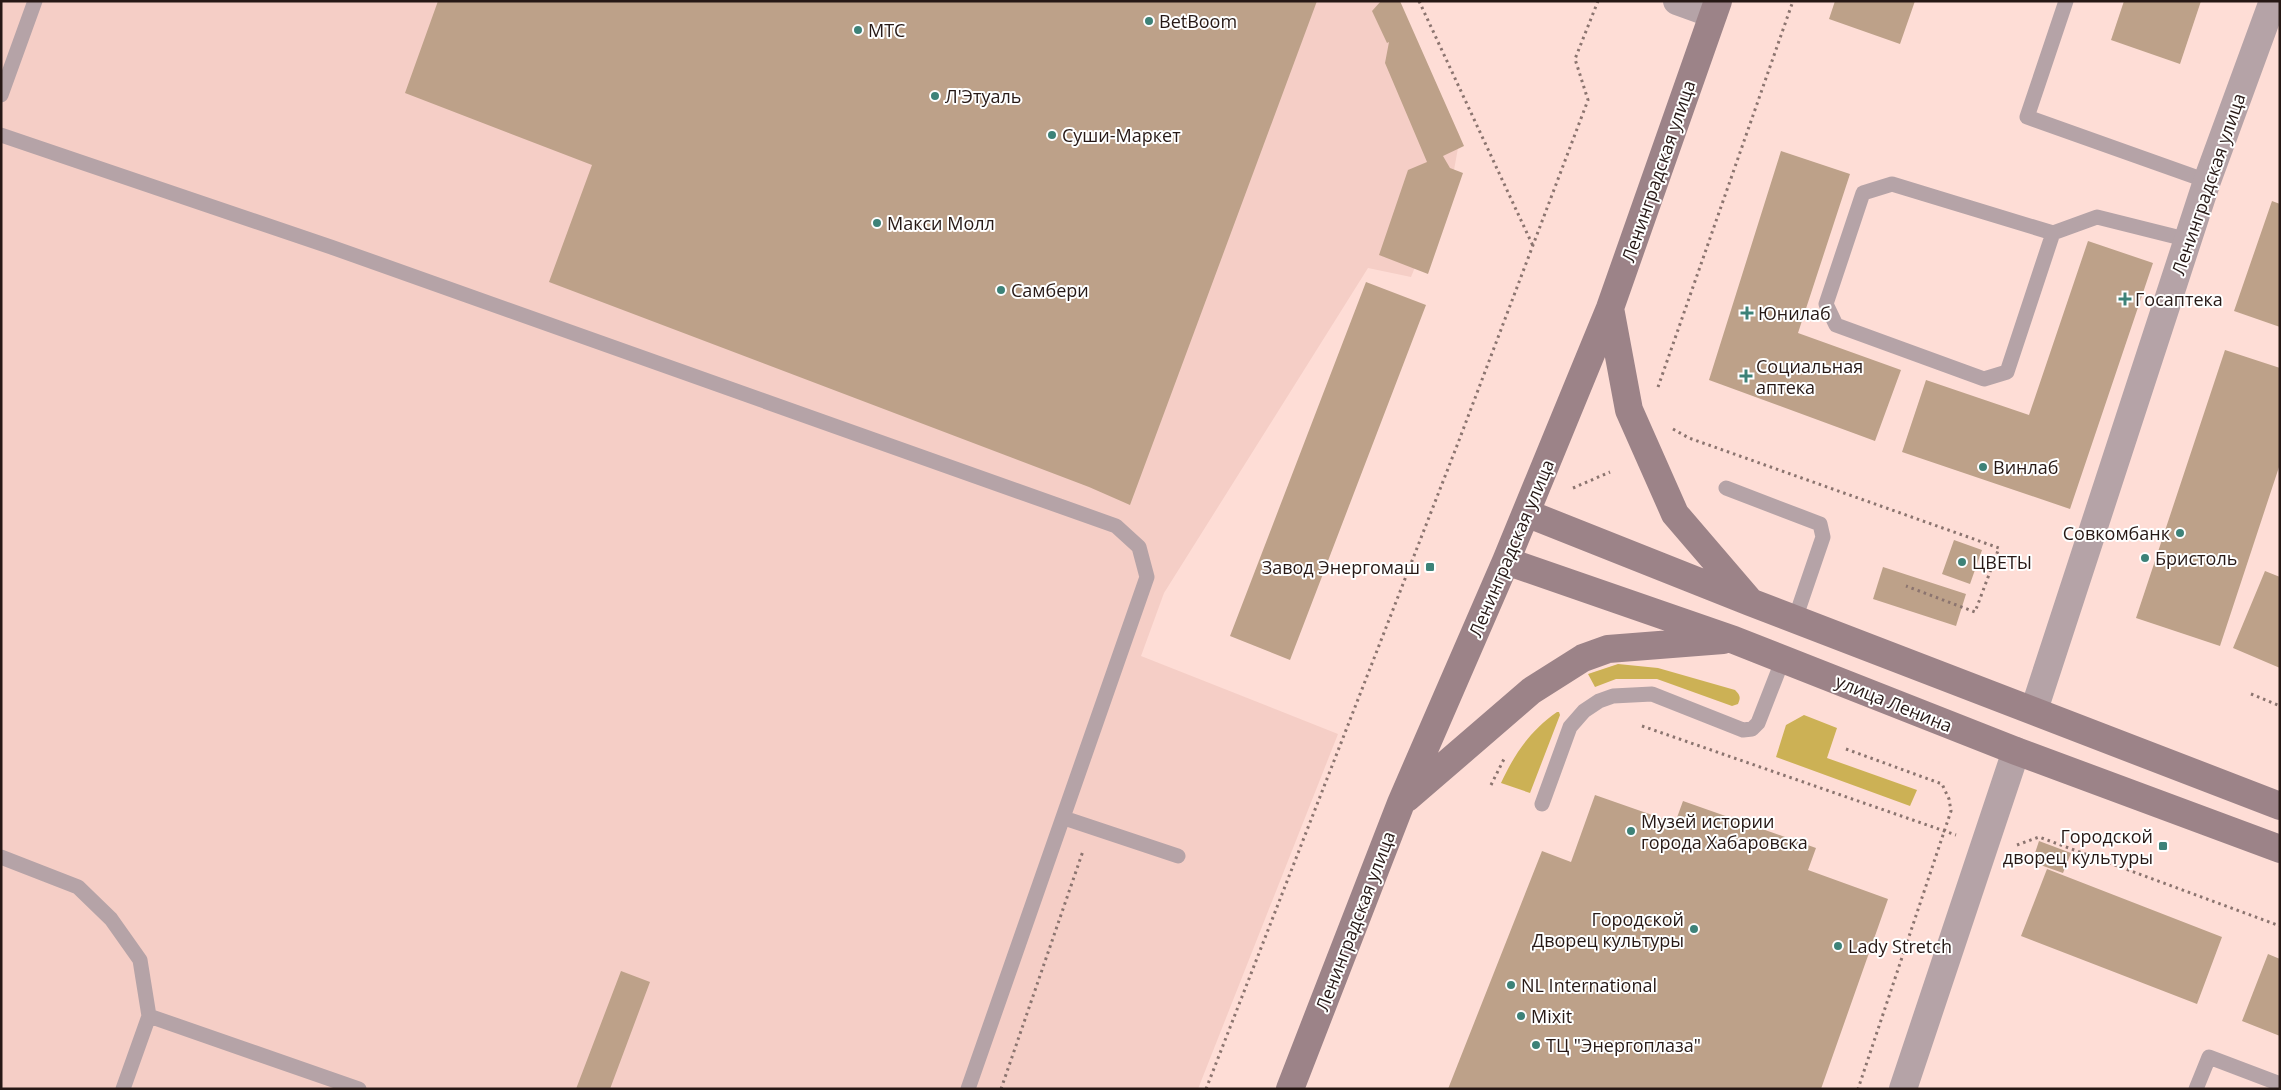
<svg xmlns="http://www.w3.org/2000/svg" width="2281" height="1090" viewBox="0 0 2281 1090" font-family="'Open Sans',sans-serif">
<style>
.built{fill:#f5cec6}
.green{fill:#ccb155}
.building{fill:#bda189}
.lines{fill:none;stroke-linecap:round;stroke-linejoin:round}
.path{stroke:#8b746f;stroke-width:3;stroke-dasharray:2.5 4;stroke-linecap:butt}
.service{stroke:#b5a3a7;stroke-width:15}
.minor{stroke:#b5a3a7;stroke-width:28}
.secondary{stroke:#9c8388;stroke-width:28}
.poi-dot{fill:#3d8278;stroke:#fff;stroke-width:2}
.labels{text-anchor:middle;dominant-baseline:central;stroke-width:4;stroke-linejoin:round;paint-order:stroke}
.poi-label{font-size:18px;fill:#261815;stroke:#fff;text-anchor:start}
.street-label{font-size:18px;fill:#261815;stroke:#fff}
</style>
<rect width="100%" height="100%" fill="#feddd6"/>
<path class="built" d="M1 1H1398L1460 137 1454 170 1411 277 1368 268 1164 593 1141 656 1338 734 1198 1089H1Z"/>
<path class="green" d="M1618 664 1658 668 1735 690C1740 695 1741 697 1738 704L1732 706 1657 679H1616L1595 687 1588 674Z
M1557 712H1559L1560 715 1530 793 1501 783C1515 753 1530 731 1557 712Z
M1804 715 1837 728 1827 758 1917 790 1910 806 1776 757 1786 725Z"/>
<path class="building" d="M438 1H1317L1130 505 1089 487 549 282 592 165 405 93Z
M1381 1H1400L1464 146 1443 156 1450 168 1463 173 1428 274 1379 255 1408 170 1427 162 1385 63 1389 42 1387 43 1372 11Z
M1835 1H1915L1900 44 1829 19Z
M2124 1H2201L2180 64 2111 40Z
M1781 151 1850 174 1798 333 1901 370 1875 441 1709 380Z
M2272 201 2280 204V327L2234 311Z
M2088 241 2153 263 2070 509 1902 452 1926 380 2029 415Z
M1366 282 1426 305 1290 660 1230 636Z
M2225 350 2280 368V464L2220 646 2136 618Z
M1954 540 1982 550 1970 584 1942 574Z
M1883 567 1966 594 1956 626 1873 599Z
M2265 571 2280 577V668L2233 648Z
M1595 795 1675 823 1683 801 1816 848 1808 870 1888 899 1821 1089H1448L1542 851 1571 862Z
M2039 841 2071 853 2063 873 2032 862Z
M2047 869 2222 937 2197 1004 2021 936Z
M2268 954 2280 959V1036L2242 1021Z
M621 971 650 982 610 1089H576Z"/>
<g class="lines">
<path class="path" d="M1419 1 1533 246
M1658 387 1793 1
M1673 429 1689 438 1999 548 1975 612 1906 586
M1573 488 1610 472
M2251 694 2280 706
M1642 726 1956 835
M1846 749 1942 784 1949 799 1951 811 1858 1089
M1491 785 1505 757
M2017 845 2039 837 2280 926
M1001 1089 1083 851
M1206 1089 1458 443 1588 100 1575 59 1598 1"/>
<path class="service" d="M2066 1 2027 117 2207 181
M1 95 35 1
M1 135 331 247 1116 526 1139 547 1147 577 968 1089
M2053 233 2007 372 1984 379 1836 325 1826 304 1863 193 1892 184 2053 233 2097 217 2189 240
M1726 488 1820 524 1823 537 1795 619
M1542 804 1570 727 1584 711 1599 701 1613 696 1652 694 1743 730 1752 729 1758 723 1783 659
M1064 818 1178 856
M1 857 78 887 111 919 140 960 149 1016 123 1089
M149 1016 359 1089
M2196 1089 2209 1057 2280 1084"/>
<path class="minor" d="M1677 1 1713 14
M2034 710 2207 181 2273 1
M1903 1089 2016 751"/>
<path class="secondary" d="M1610 308 1629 410 1675 514 1748 599
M1526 513 1750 602 2280 806
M1506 561 1734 640 2016 751 2280 849
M1407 798 1531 691 1583 658 1608 649 1723 640
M1290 1089 1401 803 1506 561 1610 308 1718 1"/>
</g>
<g class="poi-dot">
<circle cx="1149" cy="21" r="5"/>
<circle cx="858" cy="30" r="5"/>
<circle cx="935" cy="96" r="5"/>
<circle cx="1052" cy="135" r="5"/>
<circle cx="877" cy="223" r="5"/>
<circle cx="1001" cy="290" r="5"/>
<path d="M2122.5 291.5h5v5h5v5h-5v5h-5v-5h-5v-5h5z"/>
<path d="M1744.5 305.5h5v5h5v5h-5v5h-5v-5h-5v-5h5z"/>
<path d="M1743.5 368.5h5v5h5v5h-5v5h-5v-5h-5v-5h5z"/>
<circle cx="1983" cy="467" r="5"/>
<circle cx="2180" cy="533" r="5"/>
<circle cx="2145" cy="558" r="5"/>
<circle cx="1962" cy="562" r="5"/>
<rect x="1425" y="562" width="10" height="10" rx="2.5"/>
<circle cx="1631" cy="831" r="5"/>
<rect x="2158" y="841" width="10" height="10" rx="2.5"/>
<circle cx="1694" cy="929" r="5"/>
<circle cx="1838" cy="946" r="5"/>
<circle cx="1511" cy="985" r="5"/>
<circle cx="1521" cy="1016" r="5"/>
<circle cx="1536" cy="1045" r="5"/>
</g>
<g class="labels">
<g class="poi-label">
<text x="1159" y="21">BetBoom</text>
<text x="868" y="30">МТС</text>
<text x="945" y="96">Л'Этуаль</text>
<text x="1062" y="135">Суши-Маркет</text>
<text x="887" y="223">Макси Молл</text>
<text x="1011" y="290">Самбери</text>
<text x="2135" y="299">Госаптека</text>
<text x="1758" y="313">Юнилаб</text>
<text x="1756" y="366">Социальная<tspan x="1756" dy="21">аптека</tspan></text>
<text x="1993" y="467">Винлаб</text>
<text x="2170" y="533" text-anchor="end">Совкомбанк</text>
<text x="2155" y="558">Бристоль</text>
<text x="1972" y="562">ЦВЕТЫ</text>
<text x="1420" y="567" text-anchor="end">Завод Энергомаш</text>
<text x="1641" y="821">Музей истории<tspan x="1641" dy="21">города Хабаровска</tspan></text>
<text x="2153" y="836" text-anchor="end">Городской<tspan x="2153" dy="21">дворец культуры</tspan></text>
<text x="1684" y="919" text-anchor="end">Городской<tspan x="1684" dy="21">Дворец культуры</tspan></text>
<text x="1848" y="946">Lady Stretch</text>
<text x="1521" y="985">NL International</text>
<text x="1531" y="1016">Mixit</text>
<text x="1546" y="1045">ТЦ "Энергоплаза"</text>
</g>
<g class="street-label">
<text transform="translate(1658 171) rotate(-71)">Ленинградская улица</text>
<text transform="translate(2208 184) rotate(-71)">Ленинградская улица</text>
<text transform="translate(1511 548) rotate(-67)">Ленинградская улица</text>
<text transform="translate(1894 703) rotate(22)">улица Ленина</text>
<text transform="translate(1355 921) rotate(-69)">Ленинградская улица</text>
</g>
</g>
<rect width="2281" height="1090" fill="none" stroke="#261815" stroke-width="5"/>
</svg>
